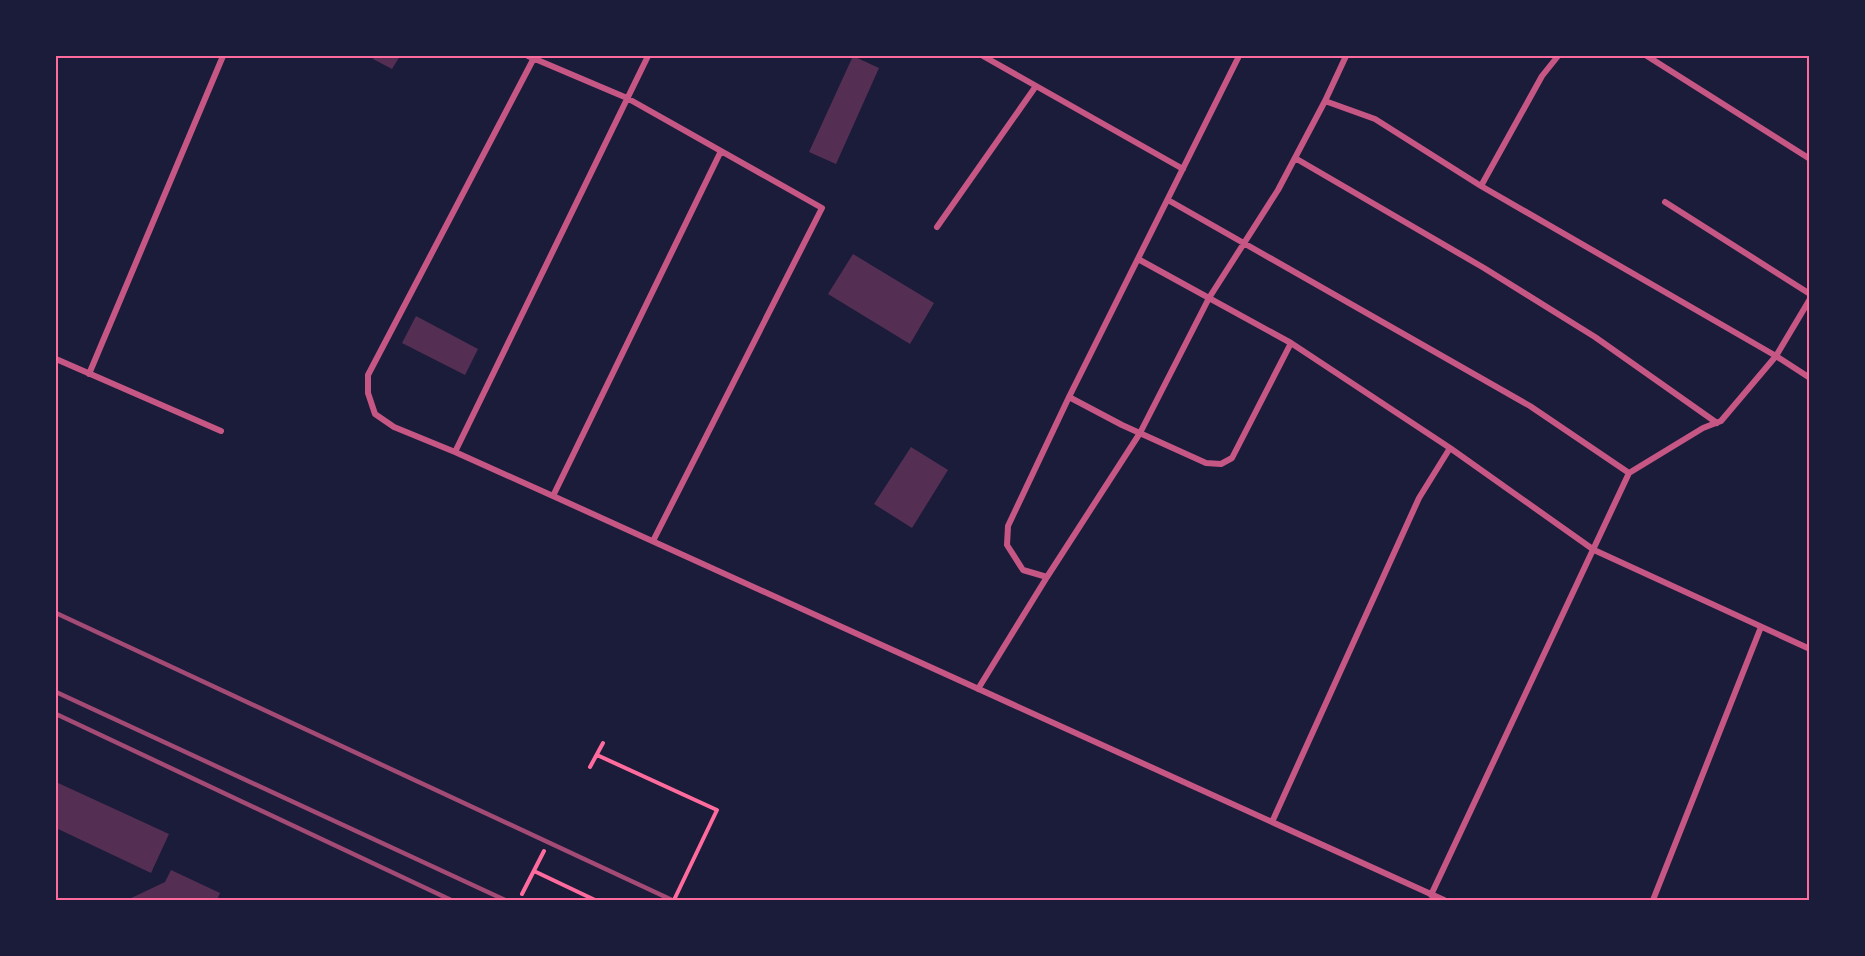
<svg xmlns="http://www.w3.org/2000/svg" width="1865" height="956" viewBox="0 0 1865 956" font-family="'Roboto Condensed',sans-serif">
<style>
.building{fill:#542f53}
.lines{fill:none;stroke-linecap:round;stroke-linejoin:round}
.path{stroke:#ff6b9d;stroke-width:4}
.minor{stroke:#c65784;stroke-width:6}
.rail{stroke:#a44b75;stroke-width:4.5}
.neatline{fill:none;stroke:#ff6b9d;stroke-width:2}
</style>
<rect width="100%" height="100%" fill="#1b1b3a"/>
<path class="building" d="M375 56H400L392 69 373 59Z
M853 56 879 68 836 164 809 152Z
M853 254 934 303 910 344 828 294Z
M416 316 478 349 465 375 402 343Z
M911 447 948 470 912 528 874 504Z
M56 782 169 834 151 873 56 828Z
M171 870 220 893 217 900H127L165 882Z"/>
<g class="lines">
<path class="path" d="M597 755 717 810 674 900
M590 767 603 743
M534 871 595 900
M522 894 544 851"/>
<path class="minor" d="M528 56 627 98 822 208 653 541
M535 56 368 375V393L375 414 394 427 455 452 553 496 1444 900
M983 56 1183 169
M1239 56 1069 397 1008 526 1007 545 1023 570 1047 577 1140 433 1209 298 1278 190 1325 101 1346 56
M1647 56 1810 159
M1325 101 1375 119 1481 186 1776 356 1810 378
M1295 158 1484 268 1595 337 1717 423
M1481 186 1542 76 1558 56
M1168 200 1530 406 1629 473
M1665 202 1810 294
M937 227 1036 86
M1138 259 1291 343 1450 448 1594 550 1810 649
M56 359 221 431
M89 374 223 56
M1069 397 1122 425 1206 463 1221 464 1232 458 1291 343
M455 452 648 56
M553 496 721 151
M978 689 1047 577
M1272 822 1419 498 1450 448
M1431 895 1629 473 1703 428 1721 421 1776 356 1810 299
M1653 900 1761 627"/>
<path class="rail" d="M56 613 672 900
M56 692 505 900
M56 714 451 900"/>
</g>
<rect width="1865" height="956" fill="none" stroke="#1b1b3a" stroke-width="114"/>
<rect x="57" y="57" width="1751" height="842" class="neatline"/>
</svg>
